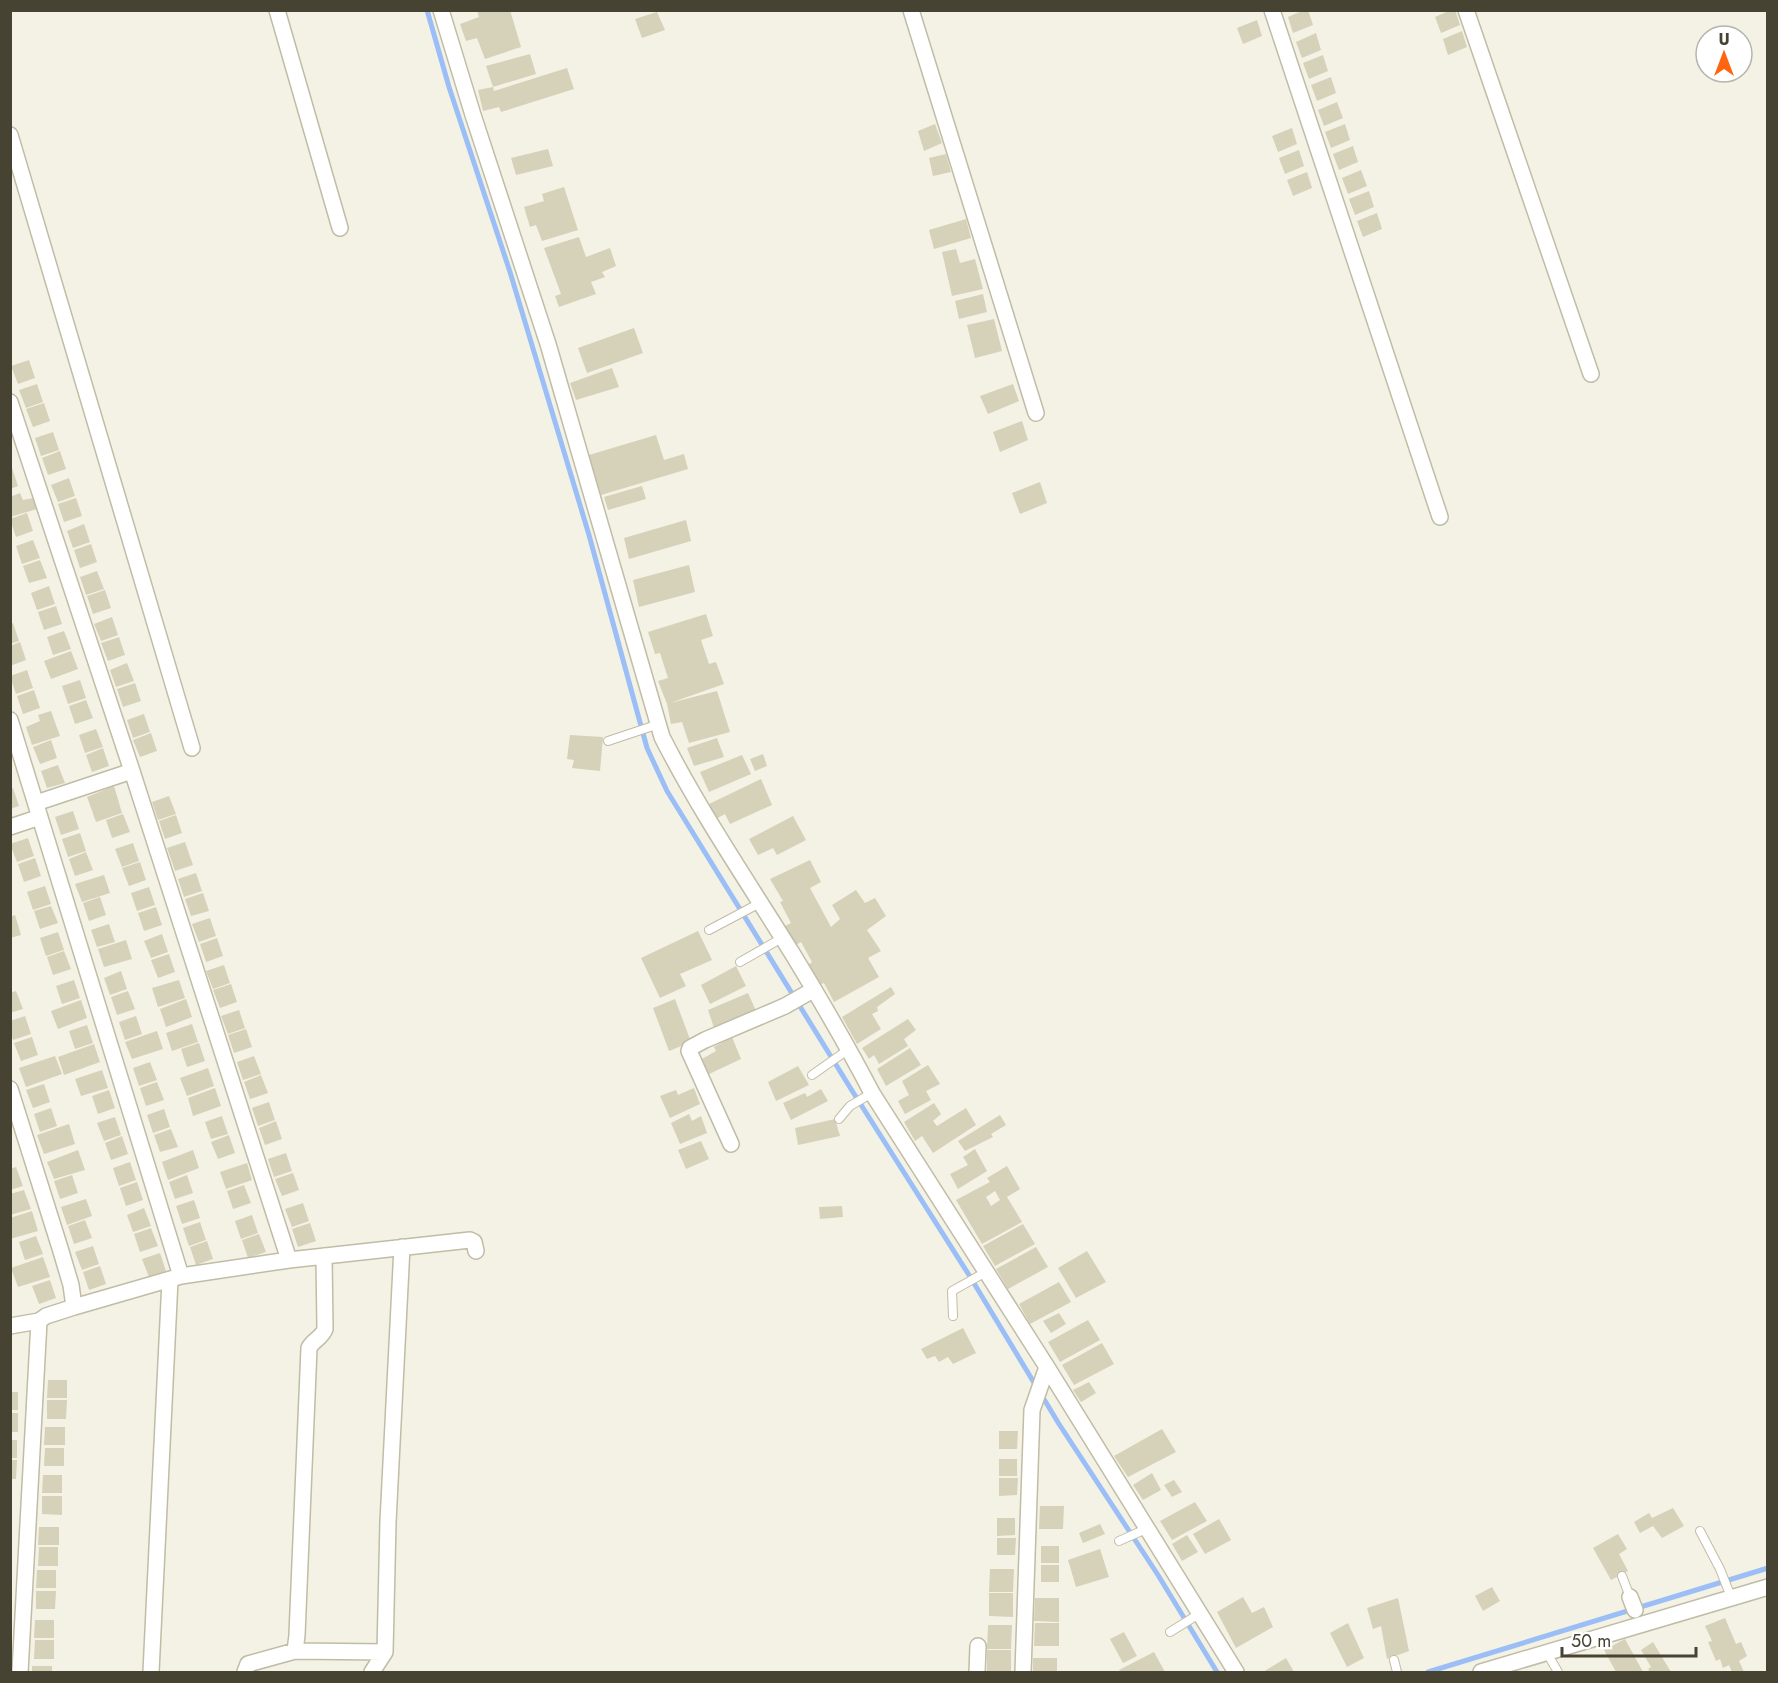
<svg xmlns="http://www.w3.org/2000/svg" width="1778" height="1683" viewBox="0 0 1778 1683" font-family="Jost,sans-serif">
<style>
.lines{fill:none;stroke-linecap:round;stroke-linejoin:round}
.stream{stroke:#9bbef6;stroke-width:5}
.building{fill:#d6d1b9;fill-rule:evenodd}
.lane-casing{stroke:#c0bca6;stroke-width:10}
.street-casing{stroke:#c0bca6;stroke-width:18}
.lane{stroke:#fff;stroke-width:8}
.street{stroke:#fff;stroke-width:15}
</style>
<rect width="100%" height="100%" fill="#f4f2e4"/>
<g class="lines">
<path class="stream" d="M427 10 449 87 510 272 589 535 647 748 667 791 851 1089 969 1275 1059 1424 1158 1575 1217 1672
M1428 1672 1768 1568"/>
</g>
<path class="building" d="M477 10H510L521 47 485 59 477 38 466 41 460 24 479 17Z
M1304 10H1308L1313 25 1293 33 1288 17Z
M1451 10H1455L1460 25 1441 33 1435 17Z
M657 12 665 30 642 38 635 19Z
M1257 20 1262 36 1243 44 1237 28Z
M1462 31 1467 47 1448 55 1443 39Z
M1316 33 1321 50 1302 58 1296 42Z
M530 54 536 74 493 87 494 91 567 68 574 89 501 112 499 107 483 111 478 90 493 87 486 66Z
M1323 55 1328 71 1309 79 1303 63Z
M1331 77 1336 93 1317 101 1311 85Z
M1337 102 1343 118 1324 126 1318 110Z
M935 124 942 143 924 151 918 131Z
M1345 124 1350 140 1331 148 1325 132Z
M1292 128 1297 144 1278 152 1272 136Z
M1353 146 1358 162 1339 170 1333 154Z
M548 149 553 166 516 175 511 158Z
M1299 150 1304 166 1285 174 1279 158Z
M946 154 951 172 933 176 929 158Z
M1361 170 1367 186 1348 194 1342 178Z
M1307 172 1312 188 1293 196 1287 180Z
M564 187 578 230 542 241 536 225 530 227 524 207 544 201 542 194Z
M1369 191 1374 207 1355 215 1349 199Z
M1377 213 1382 229 1363 237 1357 221Z
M966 219 971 238 934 249 929 230Z
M579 237 586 257 610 248 616 266 602 272 605 277 591 282 596 294 559 307 555 296 561 294 544 248Z
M956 249 960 263 975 259 983 289 952 296 942 252Z
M983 294 987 312 959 319 955 301Z
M994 319 1002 351 975 358 967 325Z
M634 328 643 353 587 373 578 348Z
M29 360 35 378 18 384 11 366Z
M612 368 619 387 576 400 570 383Z
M37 384 43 402 26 408 19 390Z
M1013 384 1019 401 988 414 980 396Z
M44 403 50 421 33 427 26 409Z
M1022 421 1028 440 1000 452 993 432Z
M53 432 59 450 41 456 35 438Z
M656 435 664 460 684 454 688 469 601 495 589 455Z
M60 451 66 469 48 475 42 458Z
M10 468H12L18 486 10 489Z
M69 478 75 496 58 502 51 485Z
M1040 482 1047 503 1020 514 1012 493Z
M642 486 646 499 608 510 604 497Z
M20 493 23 500 33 498 37 509 10 517V497Z
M76 498 82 516 64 522 58 504Z
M27 513 33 531 16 537 10 519Z
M686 520 691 541 629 559 624 538Z
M84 524 90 542 73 548 67 531Z
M33 540 40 558 22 564 16 546Z
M91 544 97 562 80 568 74 550Z
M40 560 47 578 29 583 23 566Z
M689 565 695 592 639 607 633 580Z
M97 571 104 589 86 595 80 577Z
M49 586 55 604 37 610 31 593Z
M105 590 111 608 93 614 87 596Z
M56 606 62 624 44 630 38 612Z
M706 614 713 636 701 640 709 664 716 662 724 684 670 703 717 691 730 732 689 743 682 722 671 724 667 704 658 681 668 678 660 653 655 654 648 632Z
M112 617 118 635 101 641 94 624Z
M13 623 19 641 10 644V624Z
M64 631 71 649 53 655 47 637Z
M119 637 125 655 108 661 101 643Z
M20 642 26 660 10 666V646Z
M71 651 78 669 51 679 44 661Z
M127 663 134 681 116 687 110 670Z
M27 670 33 688 16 694 10 676Z
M80 680 86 698 68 704 62 686Z
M135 683 141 701 123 707 117 689Z
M34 690 40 708 23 714 17 696Z
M86 700 93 718 75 724 69 706Z
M51 711 60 736 32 745 26 727 40 721 38 715Z
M144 714 150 732 133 738 127 720Z
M96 729 103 747 85 753 79 735Z
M151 733 157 751 140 757 133 740Z
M570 735 603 737 600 771 572 768 574 760 567 759Z
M717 738 724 757 694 766 687 748Z
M51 740 57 758 40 764 33 747Z
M103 748 109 766 92 772 86 755Z
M763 754 767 766 755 771 750 759Z
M742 755 751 774 709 792 700 772Z
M58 765 65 783 47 788 41 771Z
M761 779 772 805 730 824 725 814 716 819 709 804Z
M114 786 122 813 96 822 87 797Z
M13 788 19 806 10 809V789Z
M169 796 176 814 158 820 152 802Z
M73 811 79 829 61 835 55 817Z
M123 814 130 832 112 838 106 820Z
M176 815 182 833 165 839 159 821Z
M793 816 806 840 777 855 773 848 758 855 749 839Z
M80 833 86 851 68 857 62 839Z
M28 838 34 856 17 862 10 844Z
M185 842 193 865 175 871 167 848Z
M133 843 139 861 122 867 115 849Z
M86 852 93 870 75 876 69 859Z
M35 858 41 876 24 882 18 864Z
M810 860 821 882 810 888 831 927 840 919 832 905 856 890 865 903 875 898 886 916 867 930 881 951 868 958 879 977 834 1002 824 983 819 985 808 965 812 962 801 942 794 946 783 927 791 923 780 902 783 901 770 879Z
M140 862 146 880 129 886 122 868Z
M196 873 202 891 184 897 178 879Z
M104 875 110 893 82 902 75 884Z
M45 886 51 904 33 910 27 892Z
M149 887 155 905 137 911 131 893Z
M203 893 209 911 191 916 185 899Z
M100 897 106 915 89 921 83 903Z
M51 906 58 923 40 929 34 911Z
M156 907 162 925 144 931 138 913Z
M15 915 21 935 10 938V917Z
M210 918 216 936 199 942 192 924Z
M109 924 115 942 97 947 91 930Z
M698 931 712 960 680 974 686 986 660 998 641 958Z
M58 932 64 950 46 956 40 938Z
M162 934 168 952 151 958 144 941Z
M217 938 223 956 206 962 200 944Z
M126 940 132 959 104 967 98 949Z
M64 951 71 969 53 975 47 957Z
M169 954 175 972 158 978 151 960Z
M224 965 230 983 213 989 206 971Z
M736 966 746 986 710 1004 701 985Z
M121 971 127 989 110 995 104 978Z
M74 980 80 998 62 1004 56 986Z
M179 980 185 998 158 1007 152 988Z
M231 984 237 1002 220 1008 213 990Z
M891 987 895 994 877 1007 878 1011 872 1014 881 1029 857 1044 842 1017Z
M16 991 23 1009 10 1013V993Z
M128 991 135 1009 117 1015 111 997Z
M748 993 756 1011 715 1031 708 1010Z
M186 999 192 1017 166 1027 160 1009Z
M675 999 691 1042 669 1051 653 1008Z
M81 1000 87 1018 58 1029 51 1011Z
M239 1010 245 1028 228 1034 221 1016Z
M25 1016 31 1034 13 1040 10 1031V1021Z
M136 1016 142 1034 125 1040 119 1022Z
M908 1019 916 1030 904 1039 908 1046 879 1064 874 1055 869 1059 862 1048Z
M192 1024 198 1042 172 1051 166 1033Z
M87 1025 93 1043 75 1049 69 1031Z
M246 1029 252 1047 234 1053 228 1035Z
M157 1031 163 1049 132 1059 125 1042Z
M32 1037 38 1055 21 1061 14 1043Z
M732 1037 741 1059 707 1075 700 1060 716 1051 714 1047Z
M199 1043 205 1061 187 1067 181 1049Z
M94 1044 100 1062 64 1075 58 1057Z
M910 1048 921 1065 886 1086 877 1069Z
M55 1056 62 1074 26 1087 19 1068Z
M254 1056 261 1074 243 1080 237 1062Z
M150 1062 157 1080 139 1086 133 1068Z
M928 1065 940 1084 926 1091 931 1100 905 1114 898 1101 909 1095 902 1081Z
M798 1066 809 1085 776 1101 768 1082Z
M208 1068 214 1086 187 1096 180 1078Z
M102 1070 108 1088 81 1096 75 1079Z
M261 1075 268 1093 250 1099 244 1082Z
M157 1082 164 1100 146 1106 140 1088Z
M44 1084 50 1102 33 1108 26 1090Z
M215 1088 221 1106 193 1116 188 1098Z
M694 1088 700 1104 670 1118 660 1096 676 1090 678 1095Z
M821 1089 828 1101 791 1120 783 1103 805 1093 807 1097Z
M109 1090 115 1108 98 1114 92 1096Z
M269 1102 275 1120 258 1126 252 1108Z
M934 1103 941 1114 933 1121 937 1126 966 1108 976 1125 933 1153 922 1136 915 1141 904 1122Z
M51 1108 57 1126 40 1132 34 1114Z
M164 1109 170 1127 153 1133 147 1115Z
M689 1114 692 1121 701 1116 707 1133 680 1144 671 1123Z
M1000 1115 1006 1125 991 1134 993 1137 965 1151 958 1141Z
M222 1116 228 1134 211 1139 205 1122Z
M115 1117 121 1135 104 1141 97 1123Z
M835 1119 840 1136 798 1145 795 1128Z
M276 1121 282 1139 265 1145 259 1128Z
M69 1124 75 1144 44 1154 37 1135Z
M171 1129 178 1147 160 1152 154 1135Z
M229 1135 235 1153 218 1159 211 1142Z
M122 1136 128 1154 111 1160 105 1143Z
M701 1141 709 1159 686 1169 678 1150Z
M975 1149 987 1171 958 1189 950 1174 968 1165 963 1157Z
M78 1150 85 1170 54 1179 47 1162Z
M193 1150 199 1168 168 1180 162 1162Z
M286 1153 292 1171 274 1177 268 1159Z
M130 1162 136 1180 119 1186 113 1168Z
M247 1163 252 1180 226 1189 220 1172Z
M1007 1166 1020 1189 1007 1197 1022 1222 982 1244 956 1200 990 1182 987 1178ZM995 1191 1000 1200 991 1206 986 1197Z
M16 1167 23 1186 10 1190V1169Z
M293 1173 299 1190 282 1196 275 1179Z
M72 1175 78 1193 60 1199 54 1181Z
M187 1175 193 1193 175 1199 169 1182Z
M137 1182 143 1200 126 1206 120 1188Z
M244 1185 251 1203 233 1209 227 1191Z
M24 1190 31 1209 10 1215V1194Z
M86 1199 92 1216 67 1225 61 1207Z
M194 1200 200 1218 182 1224 176 1206Z
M303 1203 309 1221 292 1227 285 1209Z
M842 1206 843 1217 820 1219 819 1207Z
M144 1208 151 1226 133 1232 127 1215Z
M32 1211 38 1231 10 1239V1218Z
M252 1215 258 1233 241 1239 235 1221Z
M85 1220 92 1238 74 1244 68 1226Z
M200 1222 206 1240 189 1246 183 1228Z
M310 1223 316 1241 298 1247 292 1229Z
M1023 1224 1035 1244 995 1266 983 1246Z
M151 1228 158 1246 140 1252 134 1234Z
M259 1234 266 1252 248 1258 242 1240Z
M36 1236 43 1254 25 1260 19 1242Z
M207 1241 213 1259 196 1265 190 1247Z
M93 1246 99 1264 82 1270 75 1252Z
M1036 1247 1048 1267 1008 1289 996 1269Z
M1087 1251 1106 1282 1076 1298 1058 1268Z
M160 1253 166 1271 149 1277 142 1259Z
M43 1257 50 1277 18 1287 11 1268Z
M100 1266 106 1284 89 1290 83 1272Z
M50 1280 56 1298 39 1304 32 1286Z
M1059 1282 1071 1302 1030 1324 1019 1304Z
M1059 1313 1066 1324 1051 1333 1043 1321Z
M1088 1320 1100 1340 1060 1362 1048 1342Z
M963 1328 976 1353 953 1364 948 1357 939 1362 935 1356 927 1359 921 1349Z
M1102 1343 1114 1364 1074 1385 1062 1365Z
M48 1380H67V1398H47Z
M1089 1382 1096 1393 1081 1402 1073 1390Z
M10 1392H18V1410H10Z
M47 1400H67L66 1419H47Z
M10 1413H18V1432H10Z
M45 1427H65V1445H44Z
M1162 1429 1176 1452 1128 1477 1114 1456Z
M999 1431H1018L1017 1449H999Z
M10 1440H17V1458H10Z
M45 1448H64V1466H44Z
M999 1459H1017V1476H999Z
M10 1460H17L16 1479H10Z
M1152 1473 1161 1490 1143 1500 1133 1485Z
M43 1475H62V1493H42Z
M999 1478H1018L1017 1495 999 1496Z
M1174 1480 1182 1492 1172 1497 1164 1485Z
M42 1496H62V1515L42 1514Z
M1195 1502 1207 1521 1172 1540 1160 1521Z
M1040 1506H1064L1063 1529H1039Z
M1673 1508 1684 1526 1662 1538 1653 1526 1640 1533 1634 1522 1649 1513 1652 1518Z
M997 1518H1015V1535L997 1536Z
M1219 1519 1231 1540 1205 1554 1193 1534Z
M1100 1524 1105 1534 1083 1543 1079 1533Z
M39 1527H59V1545H38Z
M1618 1534 1627 1549 1619 1554 1628 1571 1611 1580 1593 1548Z
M1187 1535 1198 1552 1182 1561 1172 1544Z
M997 1538H1016L1015 1555H997Z
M1041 1546H1059V1563H1041Z
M39 1547H58V1566H38Z
M1100 1549 1109 1577 1076 1587 1068 1560Z
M1041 1565H1059V1582H1041Z
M990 1569H1014L1013 1592H989Z
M37 1570H56V1588H36Z
M1492 1587 1500 1601 1483 1611 1475 1596Z
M36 1591H56L55 1609H36Z
M989 1593H1013V1617L989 1616Z
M1243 1597 1252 1613 1264 1607 1273 1627 1236 1648 1217 1612Z
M1035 1598H1059V1622L1034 1621Z
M1398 1598 1409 1651 1387 1659 1381 1626 1373 1629 1367 1608Z
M1725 1618 1736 1644 1741 1642 1747 1656 1739 1661 1744 1672H1732L1729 1665 1723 1668 1720 1659 1716 1661 1708 1642 1712 1641 1705 1626Z
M35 1620H54V1638H34Z
M1035 1623H1059V1646H1034Z
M1348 1623 1364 1658 1347 1667 1330 1633Z
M988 1625H1012L1011 1649H987Z
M1124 1632 1137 1656 1123 1663 1110 1639Z
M1625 1639 1643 1672H1616L1604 1650Z
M35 1640H54V1659H34Z
M1653 1642 1671 1672H1650L1648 1669 1651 1667 1641 1650Z
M987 1650H1011V1672H987Z
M1154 1652 1165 1672H1120L1119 1670Z
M1033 1658H1057V1672H1033Z
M1286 1658 1294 1672H1263Z
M32 1666H52V1672H32Z"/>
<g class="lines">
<g class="lane-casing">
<path id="lane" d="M608 741 659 724
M709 930 760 903
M740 962 782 938
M812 1075 849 1049
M839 1119 850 1106 872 1093
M953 1316 952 1291 986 1272
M1700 1531 1720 1569 1731 1597
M1119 1541 1146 1529
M1622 1576 1630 1597
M1170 1632 1199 1614
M1547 1653 1558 1672
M1394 1660 1397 1672"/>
</g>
<g class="street-casing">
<path id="street" d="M277 10 340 228
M441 10 473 115 548 344 662 737C700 812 748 882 792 953 820 999 847 1045 872 1093L1047 1367 1236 1672
M911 10 1036 413
M1272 10 1440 517
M1466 10 1591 374
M10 135 192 748
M10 402 132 771 289 1260 181 1276 74 1307
M10 720 181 1276
M36 803 132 771
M10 827 40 817
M10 1089 60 1248 71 1285 74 1307 46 1316 39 1321 20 1672
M731 1144 689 1051 690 1048 705 1040 785 1006 813 990
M324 1256 325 1329C322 1338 313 1340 309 1348L297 1635 295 1651 385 1652
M289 1260 470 1240 474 1242 476 1251
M10 1326 39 1321
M1630 1597 1635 1610
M151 1672 170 1280
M245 1672 248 1664 295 1651
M372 1672 385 1652 388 1522 402 1247
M977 1672 978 1646
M1023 1672 1032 1410 1047 1367
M1481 1672 1768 1587"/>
</g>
<use href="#lane" class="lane"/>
<use href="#street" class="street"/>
</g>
<rect width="1778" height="1683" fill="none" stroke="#464333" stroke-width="24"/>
<g transform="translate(1724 54)"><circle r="28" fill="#ffffff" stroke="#b5b4ad" stroke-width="1.5"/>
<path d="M0-4.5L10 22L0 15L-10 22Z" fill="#ff6410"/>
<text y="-9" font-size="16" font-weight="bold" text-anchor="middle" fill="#464333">U</text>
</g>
<path d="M1562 1647v9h134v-9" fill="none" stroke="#464333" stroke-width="3"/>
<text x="1571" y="1647" font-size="18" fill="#464333" stroke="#ffffff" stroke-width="4.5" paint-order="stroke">50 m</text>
</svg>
